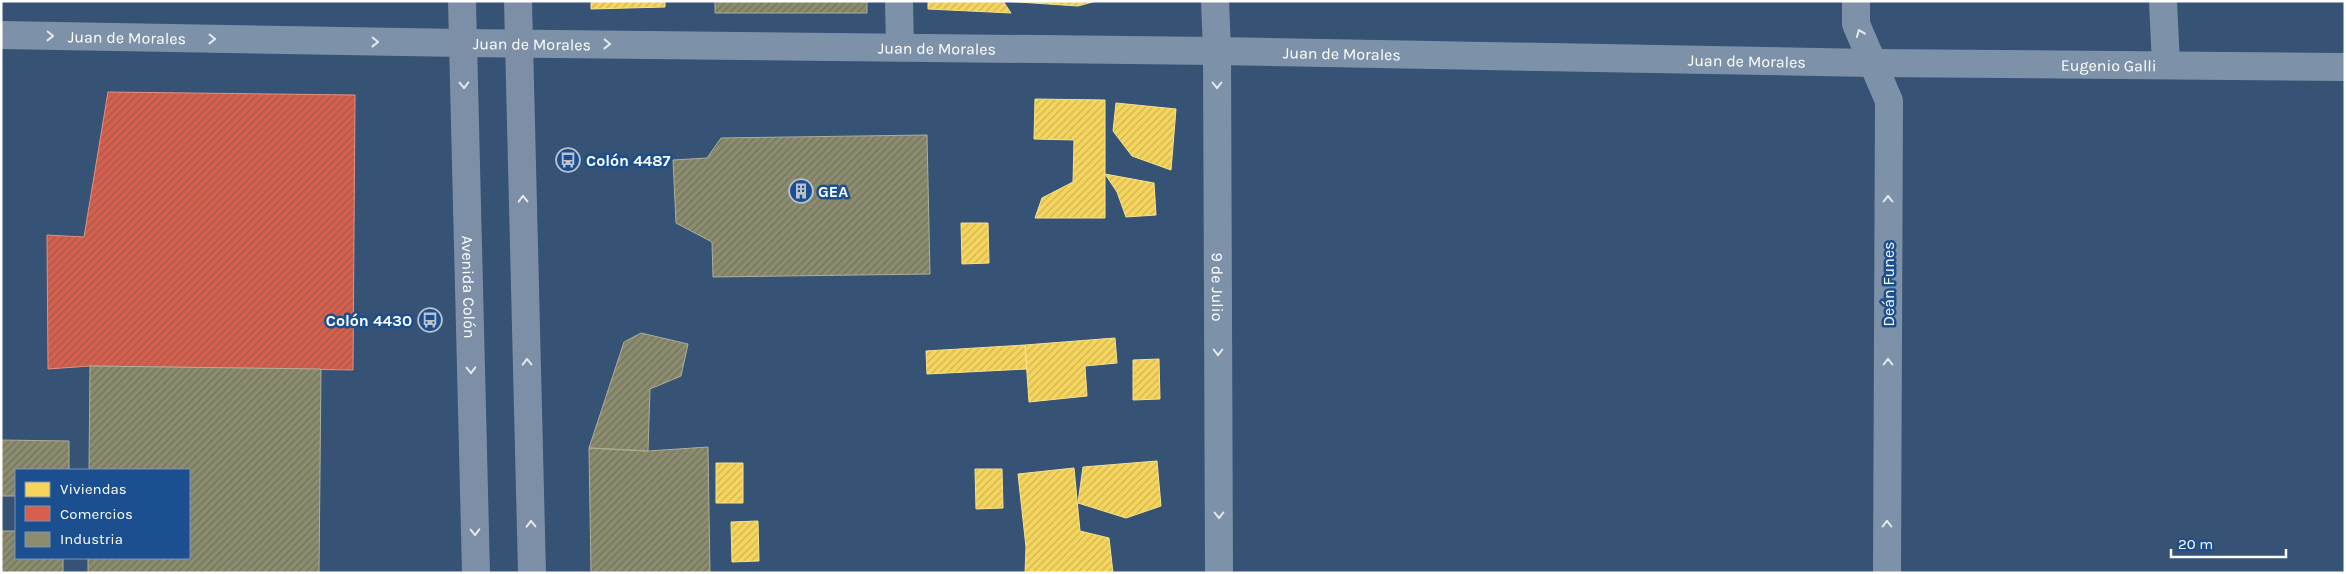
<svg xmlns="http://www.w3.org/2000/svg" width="2346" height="574" viewBox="0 0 2346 574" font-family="Karla,sans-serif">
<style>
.homes{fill:url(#homes-hatch);stroke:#f9e28d}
.shops{fill:url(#shops-hatch);stroke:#e29082}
.industry{fill:url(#industry-hatch);stroke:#aeae9a}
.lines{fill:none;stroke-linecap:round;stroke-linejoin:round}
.minor{stroke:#7d92a8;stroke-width:28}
.primary{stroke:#7d8ea7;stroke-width:28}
.oneway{stroke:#e5e9ee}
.oneway2{stroke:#e5e8ed}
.labels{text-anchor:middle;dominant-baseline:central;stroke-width:5;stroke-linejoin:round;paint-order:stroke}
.street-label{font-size:16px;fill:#fff;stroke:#1b4f8f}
.poi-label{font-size:16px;font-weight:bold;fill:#fff;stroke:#1b4f8f;text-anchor:start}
</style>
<defs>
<pattern id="homes-hatch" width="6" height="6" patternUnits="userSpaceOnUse" patternTransform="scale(1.25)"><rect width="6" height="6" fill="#f6d55c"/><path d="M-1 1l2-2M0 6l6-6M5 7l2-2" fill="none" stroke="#ccb358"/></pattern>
<pattern id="shops-hatch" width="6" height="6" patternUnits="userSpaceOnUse" patternTransform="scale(1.25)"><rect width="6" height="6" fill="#d6604d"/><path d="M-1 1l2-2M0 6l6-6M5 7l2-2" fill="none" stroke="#a6594d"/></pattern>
<pattern id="industry-hatch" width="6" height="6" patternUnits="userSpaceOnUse" patternTransform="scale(1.25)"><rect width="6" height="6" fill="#8c8c6e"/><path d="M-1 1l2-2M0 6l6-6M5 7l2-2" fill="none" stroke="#727260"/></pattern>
</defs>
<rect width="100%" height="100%" fill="#365274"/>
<path class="homes" d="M591 1H665V7L591 9Z
M928 1H1003L1011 13 928 9Z
M1003 1H1096L1078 6Z
M1035 99 1105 100V218H1035L1042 198 1073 182 1074 140 1034 139Z
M1116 103 1176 109 1171 170 1132 156 1113 131Z
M1105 174 1154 183 1156 215 1126 217 1117 192Z
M961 223H988L989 263 962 264Z
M1115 338 1117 363 1085 366 1087 396 1029 402 1025 345Z
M1025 345 1027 369 927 374 926 351Z
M1159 359 1160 399 1133 400V360Z
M1157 461 1161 506 1126 518 1078 503 1083 467Z
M716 463H743V503H716Z
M1074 468 1080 531 1109 538 1113 573H1025L1026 547 1018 474Z
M975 469H1002L1003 508 976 509Z
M758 521 759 561 732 562 731 522Z"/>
<path class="shops" d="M108 92 355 95 353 370 90 366 48 369 47 235 84 237Z"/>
<path class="industry" d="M715 1H867V13H715Z
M927 135 930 274 713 277 712 242 676 223 673 160 707 158 721 138Z
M641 333 688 344 681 376 650 389 648 451 589 448 624 342Z
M90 366 321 369 319 573H88V558H189V470H89Z
M1 440 69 441V470H16V496H1Z
M708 447 710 573H591L589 448 648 451Z
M1 531H16V558H63V573H1Z"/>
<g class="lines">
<g class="minor">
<path d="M899 1 900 47"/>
<path id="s1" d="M1215 1 1217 51 1219 573"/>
<path d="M1856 1V24L1889 101 1887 573"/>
<path d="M2163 1 2166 65"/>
<path id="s2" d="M1 35 463 43 1217 51 1872 63 2345 67"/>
</g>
<g class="primary">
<path id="s3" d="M462 1 476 573"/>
<path d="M518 1 532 573"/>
</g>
</g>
<defs><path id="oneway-chevron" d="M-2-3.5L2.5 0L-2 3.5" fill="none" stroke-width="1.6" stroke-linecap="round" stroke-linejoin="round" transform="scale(1.25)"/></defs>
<g class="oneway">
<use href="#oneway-chevron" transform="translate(1860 33) rotate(-112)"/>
<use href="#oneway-chevron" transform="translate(50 36) rotate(1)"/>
<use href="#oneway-chevron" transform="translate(212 39) rotate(1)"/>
<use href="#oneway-chevron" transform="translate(375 42) rotate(1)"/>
<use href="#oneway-chevron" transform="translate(607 44) rotate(1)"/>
<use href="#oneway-chevron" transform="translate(1217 85) rotate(90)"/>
<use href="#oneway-chevron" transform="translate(1888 199) rotate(-90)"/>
<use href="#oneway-chevron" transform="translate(1218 352) rotate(90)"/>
<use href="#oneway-chevron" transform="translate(1888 362) rotate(-90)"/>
<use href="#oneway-chevron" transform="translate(1219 515) rotate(90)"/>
<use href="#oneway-chevron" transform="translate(1887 524) rotate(-90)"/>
</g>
<g class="oneway2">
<use href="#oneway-chevron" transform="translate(464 85) rotate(89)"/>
<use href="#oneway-chevron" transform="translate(523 199) rotate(-91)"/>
<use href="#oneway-chevron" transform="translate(527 362) rotate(-91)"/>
<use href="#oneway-chevron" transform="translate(471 370) rotate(89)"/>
<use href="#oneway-chevron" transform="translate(531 524) rotate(-91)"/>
<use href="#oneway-chevron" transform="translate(475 532) rotate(89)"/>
</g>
<defs>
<g id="bus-ring" transform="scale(1.25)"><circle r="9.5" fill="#1b4f8f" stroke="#b9c2ce" stroke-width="1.5"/><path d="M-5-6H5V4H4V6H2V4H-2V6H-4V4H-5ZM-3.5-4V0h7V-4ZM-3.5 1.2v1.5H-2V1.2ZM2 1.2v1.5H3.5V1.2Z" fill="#b9c2ce"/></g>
<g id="building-ring" transform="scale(1.25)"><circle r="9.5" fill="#1b4f8f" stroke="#b9c2ce" stroke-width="1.5"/><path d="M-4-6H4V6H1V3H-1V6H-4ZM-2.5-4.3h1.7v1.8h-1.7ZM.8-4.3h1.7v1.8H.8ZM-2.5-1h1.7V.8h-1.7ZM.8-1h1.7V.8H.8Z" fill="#b9c2ce"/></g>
</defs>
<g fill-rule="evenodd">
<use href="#bus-ring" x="568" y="160"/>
<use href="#building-ring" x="801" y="191"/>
<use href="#bus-ring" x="430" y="320"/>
</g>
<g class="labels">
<g class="street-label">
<text stroke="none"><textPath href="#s2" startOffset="126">Juan de Morales</textPath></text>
<text stroke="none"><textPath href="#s2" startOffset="531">Juan de Morales</textPath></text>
<text stroke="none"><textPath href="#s2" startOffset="936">Juan de Morales</textPath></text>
<text stroke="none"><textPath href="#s2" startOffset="1341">Juan de Morales</textPath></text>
<text stroke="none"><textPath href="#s2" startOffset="1746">Juan de Morales</textPath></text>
<text stroke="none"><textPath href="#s2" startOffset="2108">Eugenio Galli</textPath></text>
<text transform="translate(1888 284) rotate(-90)">Deán Funes</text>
<text stroke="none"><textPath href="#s3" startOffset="286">Avenida Colón</textPath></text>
<text stroke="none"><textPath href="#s1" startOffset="286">9 de Julio</textPath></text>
</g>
<g class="poi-label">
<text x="586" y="160">Colón 4487</text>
<text x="818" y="191">GEA</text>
<text x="412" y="320" text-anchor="end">Colón 4430</text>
</g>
</g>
<rect width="2346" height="574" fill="none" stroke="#ffffff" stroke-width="5"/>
<rect x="15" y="469" width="175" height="90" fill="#1b4f8f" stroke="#7695bc"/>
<rect x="25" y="482" width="25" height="15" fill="#f6d55c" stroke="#7695bc"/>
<text x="60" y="494" font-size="15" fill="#ffffff">Viviendas</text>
<rect x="25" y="506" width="25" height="15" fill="#d6604d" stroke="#7695bc"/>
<text x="60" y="519" font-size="15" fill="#ffffff">Comercios</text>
<rect x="25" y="532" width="25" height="15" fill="#8c8c6e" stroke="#7695bc"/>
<text x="60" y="544" font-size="15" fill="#ffffff">Industria</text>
<path d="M2171 549v8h115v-8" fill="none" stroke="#ffffff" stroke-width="2.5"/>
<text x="2178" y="549" font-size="15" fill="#ffffff" stroke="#1b4f8f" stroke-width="4" paint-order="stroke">20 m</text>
</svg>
